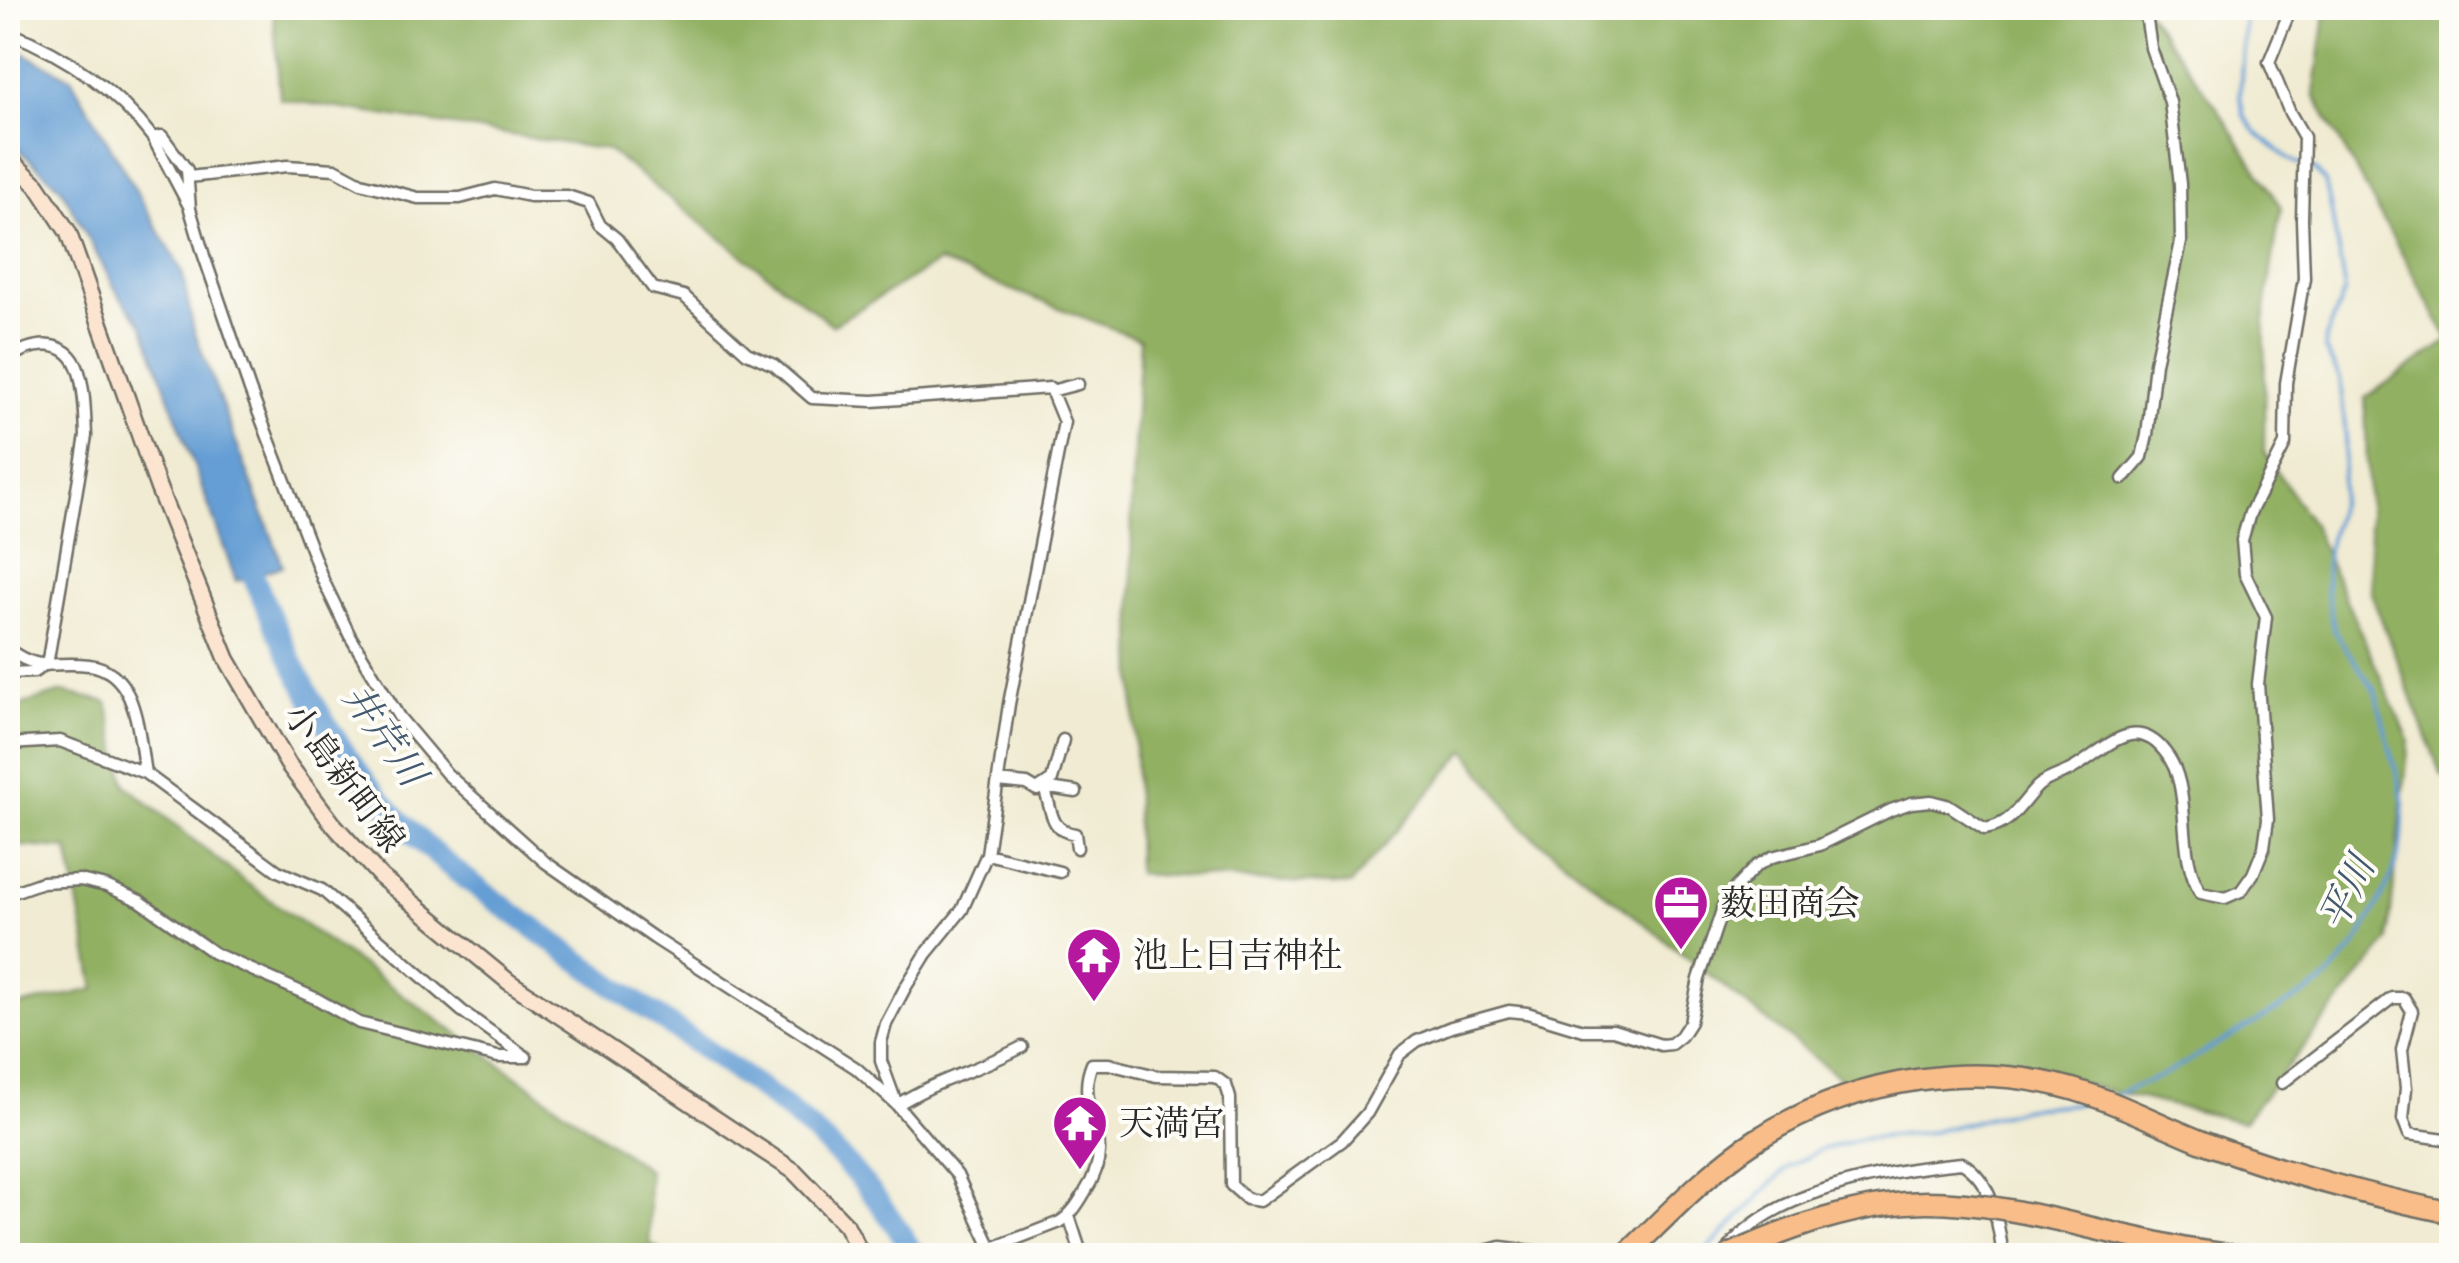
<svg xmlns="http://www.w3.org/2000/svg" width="2459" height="1263" viewBox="0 0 2459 1263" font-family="'IM FELL French Canon','Noto Serif JP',serif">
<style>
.forest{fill:#91b062;stroke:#5e6e46;stroke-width:2.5}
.water{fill:#659ed4;stroke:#486480;stroke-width:2.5}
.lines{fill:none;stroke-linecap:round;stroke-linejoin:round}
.stream{stroke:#659ed4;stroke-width:4}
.river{stroke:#659ed4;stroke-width:22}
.street-casing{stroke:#706e65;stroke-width:15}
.secondary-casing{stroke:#706e65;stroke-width:20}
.highway-casing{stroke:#706e65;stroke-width:25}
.street{stroke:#fff;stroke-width:10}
.secondary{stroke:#fce5d0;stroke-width:15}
.highway{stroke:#f8bd89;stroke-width:20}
.highway-bridge-casing{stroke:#706e65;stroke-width:25;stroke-linecap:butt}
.highway-bridge{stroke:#f8bd89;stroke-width:20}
.labels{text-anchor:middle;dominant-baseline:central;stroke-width:8;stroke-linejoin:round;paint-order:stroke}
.street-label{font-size:35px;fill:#2b2b2b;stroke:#fdfcf7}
.poi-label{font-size:35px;fill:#2b2b2b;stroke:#fdfcf7;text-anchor:start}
.water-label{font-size:38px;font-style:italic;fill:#42596f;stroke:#fdfcf7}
</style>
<rect width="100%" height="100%" fill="#fdfcf7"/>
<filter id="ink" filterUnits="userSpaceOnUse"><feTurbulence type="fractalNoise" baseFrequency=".01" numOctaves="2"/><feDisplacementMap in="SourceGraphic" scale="20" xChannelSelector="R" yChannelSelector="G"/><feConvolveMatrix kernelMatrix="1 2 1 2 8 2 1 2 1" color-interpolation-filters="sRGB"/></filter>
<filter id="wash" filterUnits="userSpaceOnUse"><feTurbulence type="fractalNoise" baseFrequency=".0048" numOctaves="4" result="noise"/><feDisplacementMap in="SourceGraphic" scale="40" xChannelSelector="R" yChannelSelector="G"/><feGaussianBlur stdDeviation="2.25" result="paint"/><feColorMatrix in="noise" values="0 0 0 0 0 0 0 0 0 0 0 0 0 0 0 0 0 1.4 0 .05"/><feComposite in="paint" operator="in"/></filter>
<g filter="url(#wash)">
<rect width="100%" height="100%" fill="#f0ebd2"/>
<path class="forest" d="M273 8H2144L2216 106 2281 207 2265 309 2264 452 2311 522 2409 740 2388 941 2243 1122 1999 1065 1850 1086 1524 829 1466 750 1350 885 1137 874 1131 503 1140 339 939 262 832 325 608 150 280 99Z
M2326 8H2451V779L2442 776 2371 593 2365 398 2449 340 2314 94Z
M62 692 107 702 126 785 245 882 648 1170 650 1243 666 1255 8 1256V1022L18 1006 95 989 68 849 8 845V709Z"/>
<path class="water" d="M8 45 71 78 182 271 194 331 283 566 236 581 143 325 118 294 61 188 8 140Z"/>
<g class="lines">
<path class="stream" d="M2114 1095 2166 1074 2322 984 2354 948 2379 903 2393 873 2402 840 2404 802 2375 691 2335 632 2326 590 2327 550 2341 496 2346 437 2340 378 2325 350 2326 338 2345 291 2330 204 2325 182 2316 171 2288 159 2256 132 2244 116 2240 96 2245 8
M1512 1256H1525
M1701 1256 1788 1167 1820 1150 1861 1139 1932 1132 2026 1108 2086 1103"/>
<path class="river" d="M242 548C277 636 319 728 381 800 420 847 470 883 520 918 569 954 618 989 668 1024 771 1095 850 1145 915 1256"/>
</g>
</g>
<g filter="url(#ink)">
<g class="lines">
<g class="street-casing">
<path id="street" d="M8 32C65 55 115 88 153 138L162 136 187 170 190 209 204 256 250 390 323 580 350 636 399 717 447 774 545 862 654 938 856 1068 897 1105 957 1175 995 1256
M153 138 190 208
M189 177 287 166 335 169 361 183 418 198H460L495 189 530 196H567L589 203 600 225 617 239 653 288 684 296 747 353 774 365 812 398 873 401 1050 388 1064 422 1009 704 987 854 962 910 926 954 905 988 886 1024 881 1042V1061L897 1105
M8 359C31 342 68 336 79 372 85 392 85 415 86 436L47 665
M1051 391 1078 384
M2123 479 2142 457 2147 435 2155 363 2181 242 2180 184 2170 102 2151 48 2145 8
M8 649C41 674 53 660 89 665 138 671 138 734 145 773
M8 673 34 672 44 665
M8 744 60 741 145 773 278 871 322 890 462 1011 526 1057
M998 781 1027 784 1037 790 1052 780 1063 740
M1043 786C1053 807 1047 830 1075 834L1077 848
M1043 787 1076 792
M987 854 1060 872
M8 894 42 882 80 880 106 886 140 901 214 953 317 999 359 1023 498 1057H524
M2282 1083 2392 998H2404L2412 1011 2402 1050 2406 1088 2403 1119 2409 1134 2452 1140
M897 1105C936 1080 981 1069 1022 1047
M1069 1216 1082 1256
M1727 1251C1767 1191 1893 1169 1962 1163 1993 1181 1998 1222 2003 1256
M972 1256 1060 1222C1071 1215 1078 1204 1085 1192 1122 1135 1072 1112 1092 1064H1109L1156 1076 1215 1077 1226 1085 1230 1098 1231 1185 1247 1199 1259 1201 1342 1141 1367 1113 1400 1054 1417 1041 1451 1027 1509 1011 1527 1013 1583 1030H1613L1661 1045 1671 1044 1681 1036 1690 1022 1699 979 1726 898 1756 866 1772 857 1820 845 1891 810 1911 803 1931 801 1950 806 1985 829C2012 825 2020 804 2038 786 2047 778 2061 775 2072 769 2102 753 2133 711 2165 752 2195 789 2174 850 2201 893L2225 898 2241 891 2253 874 2264 847 2268 819 2258 684 2266 617 2245 574 2242 540 2250 513 2285 444 2286 383 2304 278 2302 219 2304 137 2290 113 2269 62 2291 8
M1421 1256H1439
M1464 1256 1501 1247 1574 1256"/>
</g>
<g class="secondary-casing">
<path id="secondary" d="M8 158 37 185 68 232 158 487 227 659 288 764 333 824 381 877 509 982 794 1171 846 1225 862 1256"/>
</g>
<g class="highway-casing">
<path id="highway" d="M2118 1234 2186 1249 2236 1256
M1625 1256C1667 1216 1707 1172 1756 1140 1853 1078 1980 1056 2091 1095 2132 1109 2170 1130 2210 1145 2288 1174 2370 1196 2452 1213"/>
</g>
<use href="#street" class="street"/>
<use href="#secondary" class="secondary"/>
<use href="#highway" class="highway"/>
<g class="highway-bridge-casing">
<path id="highway-bridge" d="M1727 1256C1790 1227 1858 1203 1927 1202 1992 1202 2056 1220 2118 1234"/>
</g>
<use href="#highway-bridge" class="highway-bridge"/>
</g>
</g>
<defs>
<g id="office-pin" transform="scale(2.875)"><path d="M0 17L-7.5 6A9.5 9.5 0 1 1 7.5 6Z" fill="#b5179e" stroke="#fdfcf7"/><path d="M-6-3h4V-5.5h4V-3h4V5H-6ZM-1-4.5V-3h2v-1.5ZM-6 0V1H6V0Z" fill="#fff"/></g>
<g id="temple-pin" transform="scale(2.875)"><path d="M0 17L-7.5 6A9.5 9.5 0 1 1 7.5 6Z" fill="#b5179e" stroke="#fdfcf7"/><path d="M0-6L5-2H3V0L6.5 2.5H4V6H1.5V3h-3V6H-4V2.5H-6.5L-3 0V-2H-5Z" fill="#fff"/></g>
</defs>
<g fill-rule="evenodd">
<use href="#office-pin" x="1681" y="903"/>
<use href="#temple-pin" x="1094" y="955"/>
<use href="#temple-pin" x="1080" y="1123"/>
</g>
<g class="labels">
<g class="street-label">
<text transform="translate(344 778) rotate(53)">小島新町線</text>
</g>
<g class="poi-label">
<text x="1720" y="903">薮田商会</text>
<text x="1133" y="955">池上日吉神社</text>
<text x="1119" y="1123">天満宮</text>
</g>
<g class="water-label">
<text transform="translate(384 735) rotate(55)">井芹川</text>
<text transform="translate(2347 893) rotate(-64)">平川</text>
</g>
</g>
<rect width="2459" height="1263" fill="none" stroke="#fdfcf7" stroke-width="40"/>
</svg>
